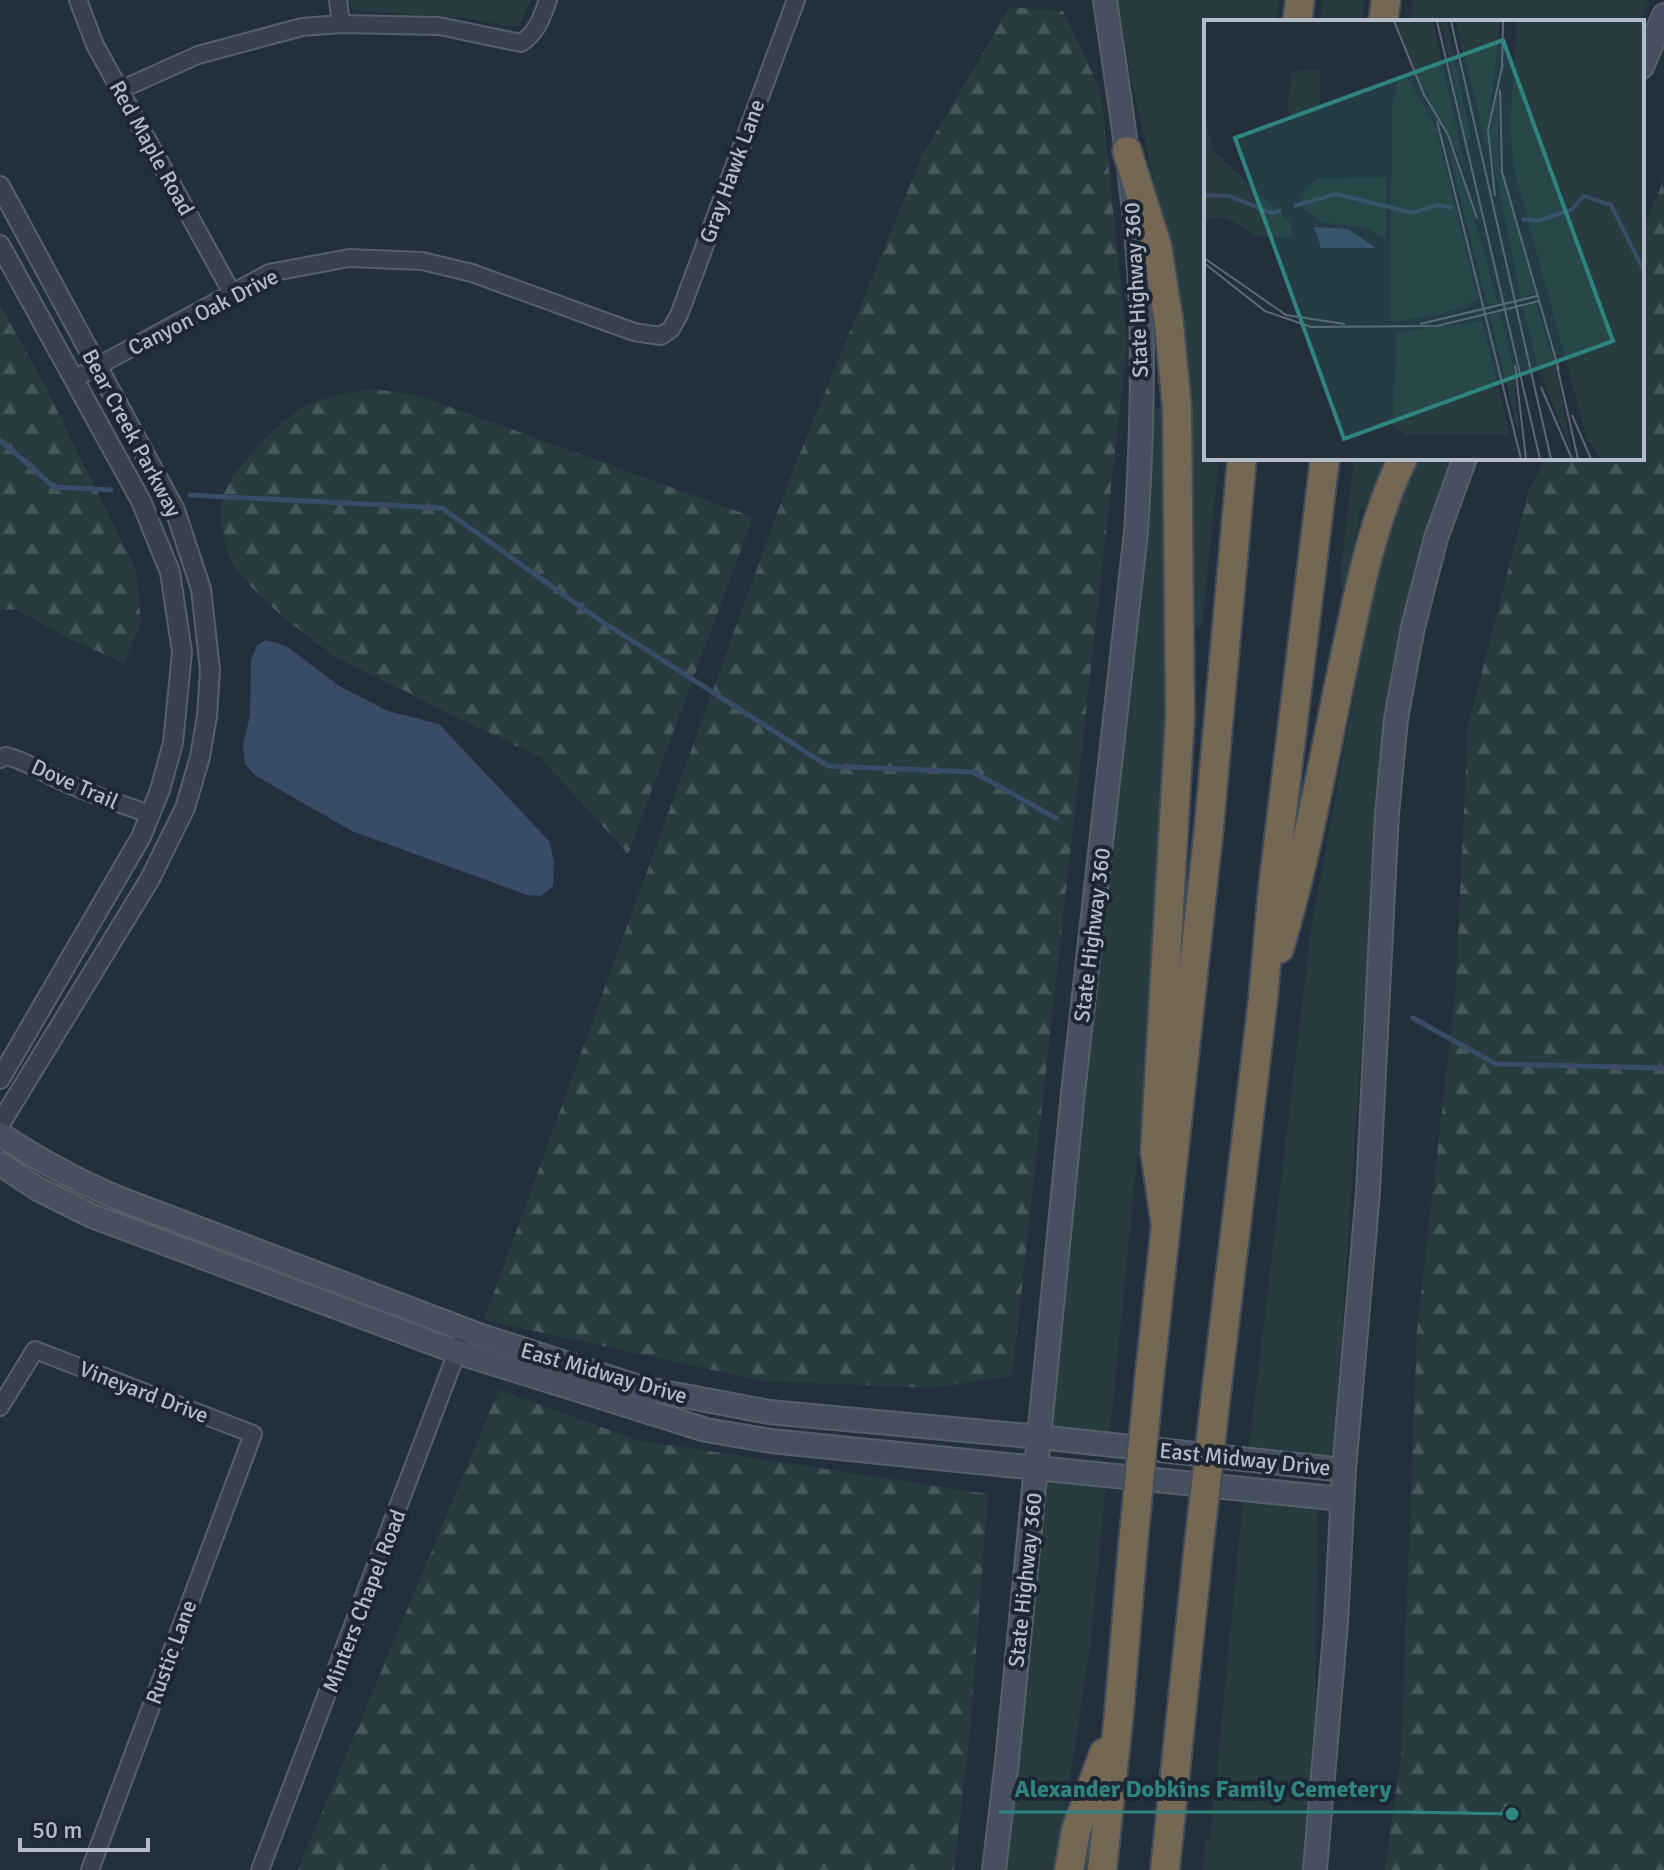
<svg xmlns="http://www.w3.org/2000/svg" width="1664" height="1870" viewBox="0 0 1664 1870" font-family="Signika,sans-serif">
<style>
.green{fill:#263c3f}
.forest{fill:url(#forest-firs)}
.water{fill:#394c67}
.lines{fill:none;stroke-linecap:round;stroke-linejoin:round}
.stream{stroke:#394c67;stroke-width:5}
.minor-casing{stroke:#565f6c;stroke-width:20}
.tertiary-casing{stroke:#565f6c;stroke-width:22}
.secondary-casing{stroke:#565f6c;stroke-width:26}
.motorway-casing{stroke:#434c59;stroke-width:32}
.minor{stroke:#38414e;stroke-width:16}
.tertiary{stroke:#38414e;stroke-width:18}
.secondary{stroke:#465061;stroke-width:22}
.motorway{stroke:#746855;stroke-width:28}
.motorway-bridge-casing{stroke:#434c59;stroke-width:32;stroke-linecap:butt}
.motorway-bridge{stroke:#746855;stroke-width:28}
.labels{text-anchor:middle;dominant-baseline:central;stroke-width:8;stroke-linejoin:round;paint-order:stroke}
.street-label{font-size:22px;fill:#b4bcc9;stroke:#1d2633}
.inset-river{fill:none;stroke:#394c67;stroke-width:4}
.inset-road{fill:none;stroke:#5e6776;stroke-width:2}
.view{fill:#308480;fill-opacity:0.15;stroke:#308480;stroke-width:4}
.inset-edge{fill:none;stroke:#b4bcc9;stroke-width:4}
.leader{fill:none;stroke:#308480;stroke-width:3}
.callout-dot{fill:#308480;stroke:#1d2633;stroke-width:3}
.callout-label{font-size:24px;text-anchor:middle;font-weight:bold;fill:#308480;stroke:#1d2633;stroke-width:8;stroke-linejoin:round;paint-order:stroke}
</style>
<defs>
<pattern id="forest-firs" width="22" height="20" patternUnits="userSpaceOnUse" patternTransform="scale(2)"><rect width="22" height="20" fill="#263c3f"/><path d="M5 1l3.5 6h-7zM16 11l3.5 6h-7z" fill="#435659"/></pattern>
</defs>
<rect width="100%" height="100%" fill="#242f3e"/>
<path class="green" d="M346 0H531L519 26H506L467 18 353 10Z
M1118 0H1279L1276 22H1206V458H1219L1202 626H1188L1163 222 1131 78Z
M1323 0H1364L1361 22H1319Z
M1413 0H1649L1641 22H1410Z
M1153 409H1165L1168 774 1150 1023 1110 1434 1056 1427 1052 1415 1147 516Z
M1354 458H1394L1357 545 1365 509 1361 507 1345 587 1341 586V569Z
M1414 458H1453L1436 500 1395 649 1381 757 1334 1448 1328 1457 1249 1448 1311 930 1364 640 1360 635 1391 513Z
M1049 1481 1106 1486 1090 1647 1056 1870H1004L1043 1501 1045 1493 1049 1491 1046 1484Z
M1243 1501 1318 1509 1315 1712 1303 1870H1203L1205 1841H1210Z"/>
<path class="forest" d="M1010 7 1063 11 1101 92 1127 344 1012 1376 932 1388 763 1381 484 1320 790 478 922 156Z
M1664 179V1870H1385L1401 1757 1417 1330 1455 998 1468 726 1529 490 1546 458H1642V233Z
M0 305 41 378 136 570 141 622 124 663 65 637 18 610 0 609Z
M373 389 417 395 753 517 628 854 541 758 338 658C307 636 241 588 228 553 225 545 219 512 221 504 225 478 270 430 292 415 315 398 346 393 373 389Z
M499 1390 637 1440 988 1494 970 1731 954 1870H298Z"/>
<path class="water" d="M266 640 286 646 339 686 388 711 439 724 549 841 554 861 553 886 541 896 527 895 352 831 256 776 245 764 243 744 250 716 251 660 257 645Z"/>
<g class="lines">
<path class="stream" d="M0 440 54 487 111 490
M190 495 442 508 592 615 828 766 973 772 1056 818
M1413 1018 1496 1064 1664 1068"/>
<g class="minor-casing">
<path id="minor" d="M78 0 95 45 232 293
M338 0 341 24
M120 90 198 55 302 27 341 24 439 26 521 43C537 33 542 17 548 0
M74 379 269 273 349 258 422 261 472 273 634 332 661 336 671 329 679 315 796 0
M0 759 6 756C23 760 35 768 51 776 83 792 117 803 150 814
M0 1407 35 1350 253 1434 90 1870
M260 1870 460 1344"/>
</g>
<g class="tertiary-casing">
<path id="tertiary" d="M0 186 175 510 201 589 210 670 207 716 200 757 185 808 150 879 0 1124
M0 245 141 501 170 572 182 652 173 743 160 790 141 837 0 1079"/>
</g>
<g class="secondary-casing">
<path id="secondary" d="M1642 67 1664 15
M0 1134C42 1162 84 1185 131 1203L476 1334 642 1388 769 1412 1039 1437 1344 1470
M0 1164 38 1189 92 1216 457 1352 706 1430 771 1441 1342 1499
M994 1870 1007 1761 1073 1093 1136 532C1142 440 1145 345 1138 253 1131 168 1117 84 1105 0
M1315 1870 1336 1623 1344 1470 1368 1192 1387 814 1396 719 1413 627 1436 538 1465 458"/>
</g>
<g class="motorway-casing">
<path id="motorway" d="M1297 22 1300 0
M1383 22 1386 0
M1127 151 1157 246 1169 323 1177 409 1180 717 1155 1151 1166 1227
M1279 949C1308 853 1324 754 1345 657 1359 589 1373 520 1403 458
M1149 1381 1209 827 1242 458
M1217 1386 1263 999 1273 887 1325 458
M1069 1870 1076 1830 1104 1753
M1102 1870 1119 1713 1133 1544
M1165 1870 1198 1553"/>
</g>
<use href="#minor" class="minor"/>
<use href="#tertiary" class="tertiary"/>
<use href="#secondary" class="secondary"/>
<use href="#motorway" class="motorway"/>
<g class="motorway-bridge-casing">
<path id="motorway-bridge" d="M1133 1544 1149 1381
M1198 1553 1217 1386"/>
</g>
<use href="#motorway-bridge" class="motorway-bridge"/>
</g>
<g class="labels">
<g class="street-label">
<text transform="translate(152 148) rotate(61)">Red Maple Road</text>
<text transform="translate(732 171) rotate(-70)">Gray Hawk Lane</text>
<text transform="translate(1136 290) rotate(-93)">State Highway 360</text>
<text transform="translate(203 312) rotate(-27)">Canyon Oak Drive</text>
<text transform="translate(132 433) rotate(62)">Bear Creek Parkway</text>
<text transform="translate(75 784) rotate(24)">Dove Trail</text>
<text transform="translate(1092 935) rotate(-83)">State Highway 360</text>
<text transform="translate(604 1373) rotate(16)">East Midway Drive</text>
<text transform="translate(144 1392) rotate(21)">Vineyard Drive</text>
<text transform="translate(1245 1459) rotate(6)">East Midway Drive</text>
<text transform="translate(1025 1580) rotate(-84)">State Highway 360</text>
<text transform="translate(364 1601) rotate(-69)">Minters Chapel Road</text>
<text transform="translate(171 1652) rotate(-70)">Rustic Lane</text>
</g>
</g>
<g transform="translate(1204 20)">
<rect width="440" height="440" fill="#242f3e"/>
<path d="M192 1H229L261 148 217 64ZM237 1H243L267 119 262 120ZM251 1H296L282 133 275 93ZM116 50V91L88 99 83 84 88 51ZM294 69V140L331 273 317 278 285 119ZM241 116 264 174 294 284H283ZM332 284 353 352 368 433 333 344 319 287ZM296 292 310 351 316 422 286 295Z" fill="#263c3f"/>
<path d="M313 1H440V439H397L383 419 310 149 306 107ZM203 57 232 107 274 280 235 295 186 302 188 89 194 59ZM0 96 9 130 86 202 89 217H54L21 197 0 200ZM182 157V218L162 208 118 202 96 186 102 167 114 159ZM278 301 306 415H203L193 410 188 404 193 312Z" fill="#263c3f"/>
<path d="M110 207 144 209 172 228H117Z" fill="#394c67"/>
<path class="inset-river" d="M0 175 25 176 68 193 77 190M90 186 132 174 209 193 233 185 249 188M318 199 334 201 367 190 380 176 407 185 440 251"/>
<path class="inset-road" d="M190 1 221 77M233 1 336 439M247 1 347 439M298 46 299 1M296 70 298 152 355 350M221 76 244 115 273 198M233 101 317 439M291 176 284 110 299 43M0 238 82 295 141 304M0 243 61 291 107 307 233 306 335 281M216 304 333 276M311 345 322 439M353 346 374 439M337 367 368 439M368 395 387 439"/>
<path class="view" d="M299 20 409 321 140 419 31 118Z"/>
<rect width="440" height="440" class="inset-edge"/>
</g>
<path class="leader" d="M1512 1814L1408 1812H999"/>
<circle class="callout-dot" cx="1512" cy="1814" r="8"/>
<g class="callout-label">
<text x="1203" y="1797">Alexander Dobkins Family Cemetery</text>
</g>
<path d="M20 1838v12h128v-12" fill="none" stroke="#b4bcc9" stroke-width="4"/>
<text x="32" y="1838" font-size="24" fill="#b4bcc9" stroke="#1d2633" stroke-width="6" paint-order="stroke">50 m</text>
</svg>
